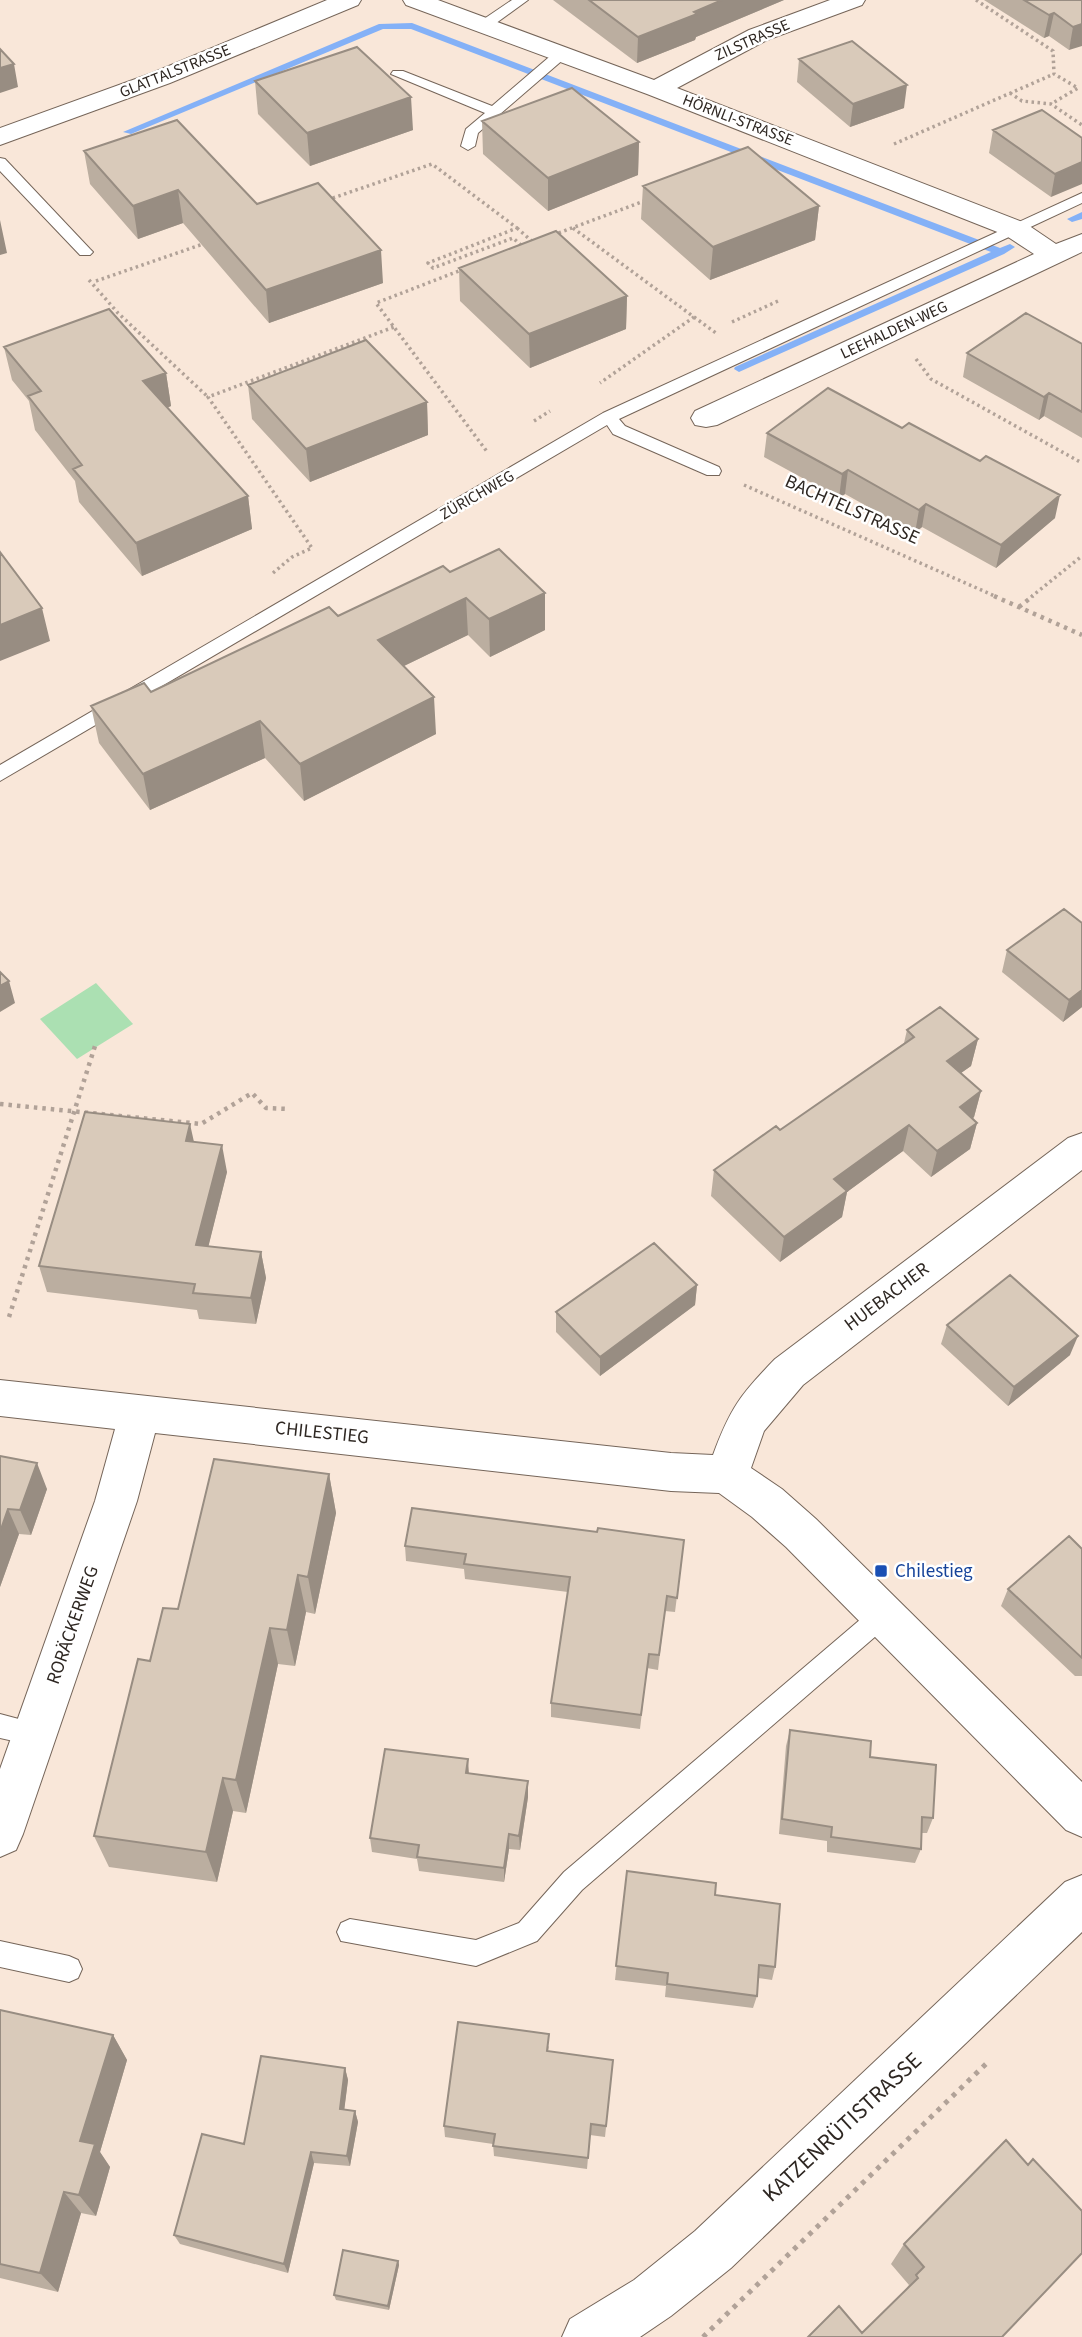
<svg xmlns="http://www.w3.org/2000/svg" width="1082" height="2337" viewBox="0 0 1082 2337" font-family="'Source Sans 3',sans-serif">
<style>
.green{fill:#abe0b2}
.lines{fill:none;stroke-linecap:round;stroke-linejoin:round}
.stream{fill:#84b1f7;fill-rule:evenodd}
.lane-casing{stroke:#756559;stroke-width:2}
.street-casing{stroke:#756559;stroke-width:2}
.secondary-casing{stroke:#756559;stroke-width:2}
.path-far2{stroke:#b1a298;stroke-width:3.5;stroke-dasharray:2.5 3.5;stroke-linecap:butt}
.path-far1{stroke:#b1a298;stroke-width:4.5;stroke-dasharray:3.5 5;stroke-linecap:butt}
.path{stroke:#b1a298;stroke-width:5;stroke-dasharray:4.5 6;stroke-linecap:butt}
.lane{fill:#fff;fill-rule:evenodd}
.street{fill:#fff;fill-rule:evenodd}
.secondary{fill:#fff;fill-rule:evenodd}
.wall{fill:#bbaea0}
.shaded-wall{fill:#988d82}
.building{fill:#d9caba;stroke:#988d82;stroke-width:2}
.transit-dot{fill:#1a4fb4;stroke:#fff;stroke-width:2.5}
.labels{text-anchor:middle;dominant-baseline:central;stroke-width:5;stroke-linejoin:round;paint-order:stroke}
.far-street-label{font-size:16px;fill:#2e2722;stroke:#fff}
.street-label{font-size:19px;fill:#2e2722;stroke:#fff}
.transit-label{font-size:19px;fill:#164399;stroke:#fff;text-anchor:start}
.near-street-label{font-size:23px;fill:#2e2722;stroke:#fff}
</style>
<rect width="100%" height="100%" fill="#f9e7d9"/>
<path class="green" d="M96 983 133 1024 77 1059 40 1019Z"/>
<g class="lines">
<path class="stream" d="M412 23 1000 248 1010 244 1015 247 1004 254 739 372 734 369 735 367 991 252 411 29H383L131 134 123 132 379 24Z
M1082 212V219L1072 222 1067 219Z"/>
<g class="lane-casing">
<path id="lane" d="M512 0H528L488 29H478V23Z
M560 51 565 52V58L478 133 475 146 468 150 461 146 466 129 485 113 391 74 393 71H403L492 106 555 52Z
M0 158 5 159 90 249 93 252 90 255H80L0 171Z
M1082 193V203L619 419 625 426 719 467 721 471 719 475H707L613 434 607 425 0 781V765L603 413Z
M883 1604 891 1607 895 1615 891 1623 582 1890 537 1941 476 1966 341 1941 337 1932 341 1923 350 1919 476 1940 519 1923 564 1872 875 1607Z
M0 1714 45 1726 48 1734 45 1742 36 1746 0 1738Z
M0 1941 69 1956 78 1960 82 1969 78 1978 69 1982 0 1967Z"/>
</g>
<g class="street-casing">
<path id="street" d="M403 0H438L654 80 749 30 830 0H865L862 5 767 40 677 88 1025 223 1056 244 1082 234V252L717 425 706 427 695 425 691 418 695 411 1034 254 1005 235 647 94 406 5Z
M1082 1133V1170L803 1385 764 1431 751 1468 782 1489 816 1519 1082 1782V1837L1066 1830 786 1547 752 1517 719 1493 671 1491 155 1433 137 1501 23 1834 16 1850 0 1857V1769L95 1501 115 1429 0 1416V1380L671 1453 713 1455C730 1409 740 1395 775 1359L1068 1138Z"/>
</g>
<g class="secondary-casing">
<path id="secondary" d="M327 0H361L358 5 170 83 0 145V128L152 73Z
M1082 1875V1932L731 2268 671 2316 640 2337H562L570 2319 634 2280 695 2231 1065 1882Z"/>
</g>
<path class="path-far2" d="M976 0 1053 51 1054 74 1078 88 1051 104
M1010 93 1022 101 1051 104 1082 125
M894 144 1054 74
M327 200 432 164 517 228 428 263 433 268 513 238 523 247
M517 228 534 243
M573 228 694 317 600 383
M553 235 647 200
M464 269 376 303 488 453
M89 280 118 313 208 397
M96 281 206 243
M694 317 716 333
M732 322 778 301
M916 359 931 379 1082 463
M534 421 550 411
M744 485 997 597
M273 573 292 557 312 548 208 397 394 327
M1031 597 1082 556"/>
<path class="path-far1" d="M994 596 1082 635
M1019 607 1033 596
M0 1104 201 1124 252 1093 266 1108 289 1109
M9 1317 95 1046"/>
<path class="path" d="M703 2337 990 2060"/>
<use href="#lane" class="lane"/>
<use href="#street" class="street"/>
<use href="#secondary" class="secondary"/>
</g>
<path class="wall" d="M553 0H784L696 37 695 40 637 63Z
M984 0H1082L1069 50 1049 36 1044 38Z
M799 59 904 108 850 127 797 82Z
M255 81 413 130 310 166 258 114Z
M482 121 639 142 638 175 548 211 483 154Z
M993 130 1082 138 1051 197 989 153Z
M84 151 257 204 383 283 269 323 183 223 138 239 90 184Z
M643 186 819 206 815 240 710 280 641 219Z
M459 268 627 296 626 329 530 368 460 301Z
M1082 344V438L1044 416 1039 420 963 377 967 353Z
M4 347 166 373 171 406 167 408 248 496 252 529 142 576 79 502 75 481 35 430 29 401 12 380Z
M248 385 427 402 428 435 310 482 252 419Z
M767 433 1055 518 996 568 922 527 915 533 845 494 839 498 764 457Z
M450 572 545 593V630L490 657 468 635 404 666 436 734 304 801 265 758 150 810 99 743 91 706 151 692Z
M1082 923V1007L1063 1022 1002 972 1007 950Z
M907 1030 978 1039 971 1066 961 1073 981 1091 974 1117 973 1119 977 1123 970 1149 931 1177 903 1151 847 1192 842 1217 780 1262 711 1196 714 1170 780 1130 904 1043Z
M194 1142 227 1172 208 1247 261 1252 266 1278 256 1324 199 1319 197 1310 47 1292 39 1266Z
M697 1285 695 1305 600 1376 556 1332V1312Z
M947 1325 1070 1355 1008 1406 941 1344Z
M0 1456 47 1489 31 1535 19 1534 0 1587Z
M329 1474 336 1513 315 1614 306 1612 295 1666 278 1664 246 1813 233 1811 217 1882 109 1867 94 1836 150 1661 178 1609Z
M597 1532 684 1540 675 1612 665 1611 658 1670 647 1668 640 1729 551 1717V1703L568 1592 465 1579 464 1569 406 1561 405 1546Z
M1082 1549V1676H1075L1001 1606 1008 1589Z
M790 1730 870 1757 933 1818 927 1833H921V1849L915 1863 827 1852V1841L779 1834 786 1746Z
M469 1774 528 1781V1797L520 1850 509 1849 504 1882 419 1871 417 1859 372 1852 370 1838Z
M627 1871 715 1895 775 1967 772 1980 758 1978 757 1996 753 2008 665 1997 666 1986 615 1980Z
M0 2010 113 2035 127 2060 100 2152 110 2167 96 2216 81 2213 58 2292 0 2278Z
M549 2046 548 2052 613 2060 605 2137 590 2135 587 2169 494 2156 493 2144 445 2137 444 2126Z
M345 2068 348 2080 344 2110 355 2111 358 2122 350 2166 314 2163 288 2273 180 2244 174 2235 244 2144Z
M904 2244 1002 2337 862 2333 902 2294 909 2285 891 2264Z
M398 2261 399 2265 389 2310 336 2300 334 2295Z"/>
<path class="shaded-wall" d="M722 0H784L696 37 695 40 637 63 638 37Z
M1054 13 1049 36 1044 38 1049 15Z
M1082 24V46L1069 50 1073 27Z
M14 64 18 87 0 93V68Z
M907 85 904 108 850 127 853 104Z
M411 97 413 130 310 166 307 133Z
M639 142 638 175 548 211V178Z
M1082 162V184L1051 197 1055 174Z
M178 190 183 223 138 239 133 206Z
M819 206 815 240 710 280 713 247Z
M0 220 7 253 0 255Z
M381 250 383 283 269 323 266 290Z
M627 296 626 329 530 368 529 334Z
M166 373 171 406 149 415 143 381Z
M1049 393 1044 416 1039 420 1044 397Z
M427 402 428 435 310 482 306 449Z
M848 470 845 494 839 498 842 474Z
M1060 495 1055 518 996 568 1001 545Z
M248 496 252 529 142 576 136 543Z
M926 504 922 527 915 533 919 510Z
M545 593V630L490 657 489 619Z
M466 598 468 635 381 677 378 640Z
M42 608 50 641 0 661V625Z
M434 697 436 734 304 801 300 764Z
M260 721 265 758 150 810 143 774Z
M9 981 15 1003 0 1012V986Z
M1082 990V1007L1063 1022 1069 1000Z
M978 1039 971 1066 941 1087 947 1061Z
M981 1091 974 1117 953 1133 960 1107Z
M977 1123 970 1149 931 1177 937 1151Z
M190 1124 196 1151 186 1141Z
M909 1125 903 1151 847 1192 842 1217 780 1262 784 1237 834 1179Z
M222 1145 227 1172 202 1272 196 1245Z
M261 1252 266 1278 256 1324 251 1298Z
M697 1285 695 1305 600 1376V1357Z
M1078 1336 1070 1355 1008 1406 1014 1387Z
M37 1463 47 1489 31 1535 20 1510Z
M329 1474 336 1513 315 1614 308 1577Z
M8 1509 19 1534 0 1587V1532Z
M298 1575 306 1612 295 1666 287 1630Z
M270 1628 278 1664 246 1813 236 1780Z
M468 1759 469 1775 466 1773Z
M223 1778 233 1811 217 1882 206 1852Z
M528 1781V1797L520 1850 519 1836Z
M509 1834V1849L504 1882V1868Z
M113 2035 127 2060 100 2152 110 2167 96 2216 79 2195 80 2141Z
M345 2068 348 2080 343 2120 340 2109Z
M355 2111 358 2122 350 2166 347 2156Z
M311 2152 314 2163 288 2273 284 2264Z
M64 2192 81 2213 58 2292 40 2273Z
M398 2261 399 2265 389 2310 388 2306Z"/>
<path class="building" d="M589 0H722L694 12 697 14 638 37Z
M1024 0H1082V24L1073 27 1054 13 1049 15Z
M852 41 907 85 853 104 799 59Z
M357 47 411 97 307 133 255 81Z
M0 49 14 64 0 68Z
M572 88 639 142 548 178 482 121Z
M1042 110 1082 138V162L1055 174 993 130Z
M177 120 257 204 318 183 381 250 266 290 178 190 133 206 84 151Z
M748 147 819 206 713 247 643 186Z
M556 231 627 296 529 334 459 268Z
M109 309 166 373 143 381 248 496 136 543 73 469 82 465 28 396 41 391 4 347Z
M1026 313 1082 344V412L1049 393 1044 397 967 353Z
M366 340 427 402 306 449 248 385Z
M828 388 902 428 909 423 980 461 986 456 1060 495 1001 545 926 504 919 510 848 470 842 474 767 433Z
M499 549 545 593 489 619 466 598 378 640 434 697 300 764 260 721 143 774 91 706 144 683 151 692 329 607 338 616 443 566 450 572Z
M0 552 42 608 0 625Z
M1064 909 1082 923V990L1069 1000 1007 950Z
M0 972 9 981 0 986Z
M940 1007 978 1039 947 1061 981 1091 960 1107 977 1123 937 1151 909 1125 834 1179 847 1191 784 1237 714 1170 776 1126 780 1130 914 1037 907 1030Z
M85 1112 190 1124 186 1141 222 1145 196 1245 261 1252 251 1298 193 1293 195 1284 39 1266Z
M654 1243 697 1285 600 1357 556 1312Z
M1010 1275 1078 1336 1014 1387 947 1325Z
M0 1456 37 1463 20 1510 8 1509 0 1532Z
M214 1459 329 1474 308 1577 298 1575 287 1630 270 1628 236 1780 223 1778 206 1852 94 1836 138 1659 150 1661 163 1608 178 1609Z
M412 1508 597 1532 598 1528 684 1540 677 1598 667 1596 659 1655 649 1654 641 1715 551 1703 570 1577 464 1564 466 1554 405 1546Z
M1069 1536 1082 1549V1658L1008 1589Z
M790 1730 871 1741 870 1757 936 1765 933 1818 922 1817 921 1849 831 1837 832 1827 782 1819Z
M385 1749 468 1759 466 1773 528 1781 519 1836 509 1834 504 1868 417 1857 419 1845 370 1838Z
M627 1871 716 1883 715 1895 780 1904 775 1967 759 1965 757 1996 667 1984 668 1973 616 1966Z
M0 2010 113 2035 80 2141 95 2144 79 2195 64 2192 40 2273 0 2264Z
M458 2022 549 2034 547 2051 613 2060 606 2126 591 2124 588 2158 493 2146 495 2134 444 2126Z
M261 2056 345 2068 340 2109 355 2111 347 2156 311 2152 284 2264 174 2235 202 2134 244 2144Z
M1006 2140 1028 2165 1033 2159 1082 2211V2253L1002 2337H808L839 2306 862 2333 918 2278 916 2275 924 2267 904 2244Z
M343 2250 398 2261 388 2306 334 2295Z"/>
<rect class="transit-dot" x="874" y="1564" width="14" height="14" rx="3.5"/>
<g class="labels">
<g class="far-street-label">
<text transform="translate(752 40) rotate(-24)">ZILSTRASSE</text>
<text transform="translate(175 71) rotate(-22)">GLATTALSTRASSE</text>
<text transform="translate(738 120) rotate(21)">HÖRNLI-STRASSE</text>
<text transform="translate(894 330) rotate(-25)">LEEHALDEN-WEG</text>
<text transform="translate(477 495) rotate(-30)">ZÜRICHWEG</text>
</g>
<g class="street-label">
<text transform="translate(852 510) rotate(24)">BACHTELSTRASSE</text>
<text transform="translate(887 1297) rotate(-37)">HUEBACHER</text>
<text transform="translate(322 1433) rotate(6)">CHILESTIEG</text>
<text transform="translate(73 1625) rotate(-71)">RORÄCKERWEG</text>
</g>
<g class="transit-label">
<text x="895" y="1571">Chilestieg</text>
</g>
<g class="near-street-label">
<text transform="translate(842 2127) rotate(-43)">KATZENRÜTISTRASSE</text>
</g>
</g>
</svg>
